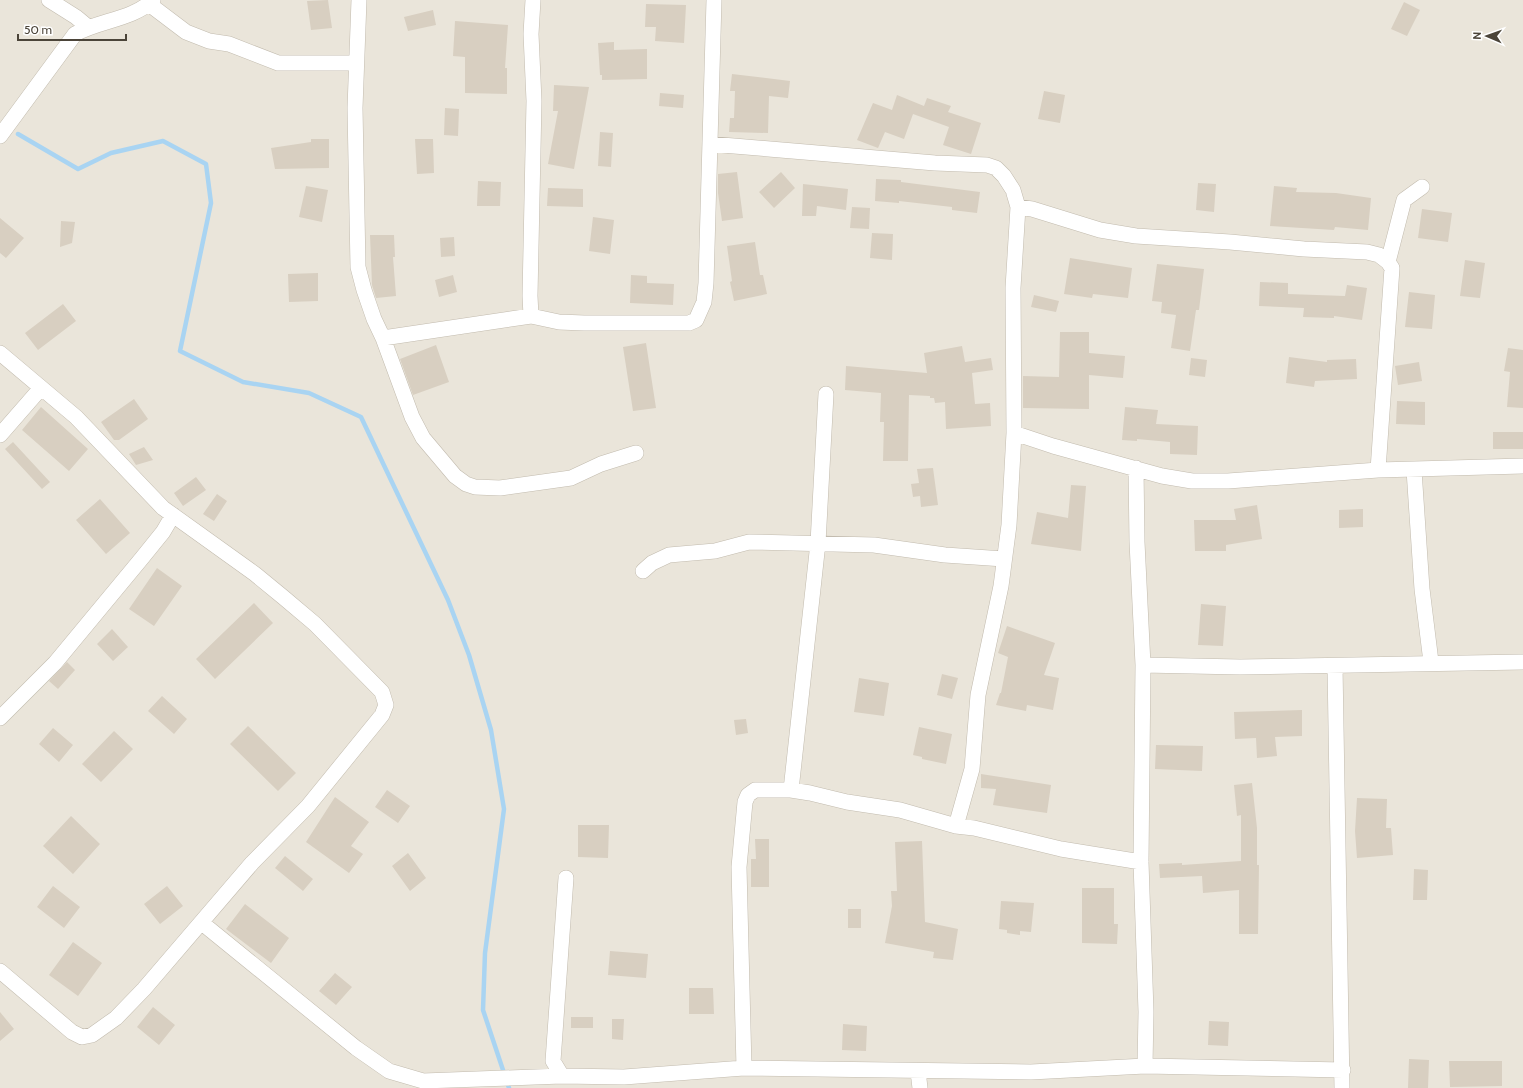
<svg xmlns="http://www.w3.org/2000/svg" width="1523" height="1088" viewBox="0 0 1523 1088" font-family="Cabin,sans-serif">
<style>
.residential{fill:#eae5da}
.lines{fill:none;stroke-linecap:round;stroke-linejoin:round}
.stream{stroke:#a9d4f2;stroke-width:4.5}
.building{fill:#d8cfc1}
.street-casing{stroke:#c2bbae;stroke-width:16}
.street{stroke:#fff;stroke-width:15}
</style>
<rect width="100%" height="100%" fill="#f6f3ec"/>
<path class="residential" d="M0 0H1523V1088H0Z"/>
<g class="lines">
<path class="stream" d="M18 134 78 169 111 153 163 141 206 164 211 203 180 351 243 382 309 393 361 417 448 600 469 655 491 730 504 809 485 953 483 1010 509 1088"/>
</g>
<path class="building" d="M328 0 332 28 311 30 307 1Z
M1404 2 1420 10 1407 36 1391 29Z
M646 4 686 5 684 43 655 41 656 27H645Z
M433 10 436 25 408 31 404 17Z
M455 21 508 25 505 68H507V94L465 93V57L453 56Z
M614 42V50L647 49V79L602 80V75H600L598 43Z
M732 74 790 81 788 98 769 96 768 133 729 132 730 118H734L735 91H730Z
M554 85 589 87 574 169 548 164 558 111H553Z
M1044 91 1065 95 1060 123 1038 119Z
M660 93 684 95 683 108 659 106Z
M897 95 924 106 927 98 951 106 948 112 981 123 971 154 943 145 949 127 913 114 904 139 885 132 878 148 857 140 873 103 892 110Z
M445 108 459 109 458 136 444 135Z
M600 132 613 133 611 167 598 166Z
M311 139H329V168L275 169 271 148 311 142Z
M415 139H433L434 173 417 174Z
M737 172 743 218 722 221 718 193V174Z
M781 172 795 188 774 208 759 192Z
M876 179 901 180V182L980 192 977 213 952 210V207L899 201V203L875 201Z
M478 181 501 182 500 206H477Z
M1198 183 1216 184 1214 212 1196 210Z
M803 184 848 189 846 210 817 206 816 216H802Z
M306 186 328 190 322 222 299 217Z
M1274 186 1297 188 1296 192 1336 193 1371 198 1368 230 1335 227 1334 230 1270 226Z
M548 188 583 189V207L547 206Z
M852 207 870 208 869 229 850 228Z
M1422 209 1452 213 1448 242 1418 238Z
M593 217 614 220 610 254 589 251Z
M0 218 24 238 6 258 0 253Z
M61 221 75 222 72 243 60 247Z
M872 233 893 234 892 260 870 258Z
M370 235H394L395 257H393L396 296 376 298 372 285Z
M454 237 455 256 441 257 440 238Z
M755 242 760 275H763L767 294 734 301 730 282 732 281 727 246Z
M1070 258 1132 268 1128 298 1093 294 1092 298 1064 294Z
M1465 260 1485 263 1480 298 1460 296Z
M1157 264 1204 269 1199 310H1196L1190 351 1171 348 1176 315 1161 313 1162 302 1152 301Z
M318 273V301L289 302 288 274Z
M453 275 457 292 439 297 435 280Z
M631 275 647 276V283L674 284 673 305 630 303Z
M1260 282 1288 283V294L1345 296 1347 285 1367 288 1362 320 1334 316V318L1303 317 1304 308 1259 306Z
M1409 292 1435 295 1432 329 1405 327Z
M1034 295 1059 301 1056 312 1031 307Z
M63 304 76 321 38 350 25 333Z
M1060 332H1089V353L1125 356 1123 378 1089 375V409L1023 408V376L1059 377Z
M646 343 656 408 633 411 623 347Z
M436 345 449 382 413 395 400 359Z
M962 346 965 362 991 358 993 370 972 373 975 404 990 403 991 426 946 429 945 402 935 403 934 398H930V396L909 395 908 461H883L884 422H880L881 393 845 390 846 366 927 373 924 353Z
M1508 348 1523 350V408L1507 407 1510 372 1504 371Z
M1289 357 1327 362V360L1356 359 1357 379 1315 381 1314 387 1286 383Z
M1191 358 1207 360 1205 377 1189 375Z
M1419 362 1422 381 1398 385 1395 366Z
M134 399 148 419 119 440H114L101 422Z
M1397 401 1425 402V425L1396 424Z
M41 407 88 449 69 471 22 430Z
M1125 407 1158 410 1156 424 1198 426 1197 455 1170 454V442L1137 439V441L1122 440Z
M1493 432H1523V449H1493Z
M13 442 50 482 42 489 5 449Z
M144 447 153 460 136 465 129 454Z
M933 468 938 505 921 507 920 496 913 497 911 484 919 483 917 469Z
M196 477 206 490 183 506 174 493Z
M1071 485 1086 486 1081 551 1031 544 1037 512 1068 518Z
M217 494 227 501 214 521 203 514Z
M100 499 130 533 106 554 76 520Z
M1257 505 1262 539 1226 545V551H1195L1194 520H1236L1234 509Z
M1363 509V527L1339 528V510Z
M157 568 182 586 154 626 129 609Z
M254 603 273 623 215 679 196 659Z
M1201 604 1226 606 1223 646 1198 645Z
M1007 626 1055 643 1044 675 1059 678 1053 710 1027 705 1026 711 996 705 1000 693H1001L1008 657 998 653Z
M112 629 128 647 113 661 97 644Z
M67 662 75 670 58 689 49 681Z
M942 674 958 678 952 699 937 695Z
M859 678 889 683 884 716 854 712Z
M162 696 187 719 174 734 148 711Z
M1302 710V736L1275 737 1277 756 1257 758 1256 738 1235 739 1234 712Z
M746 719 748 733 736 735 734 720Z
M248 726 296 773 278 791 230 744Z
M919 727 952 734 946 764 922 759V757L913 755Z
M53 728 73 745 59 762 39 744Z
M114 731 133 749 101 782 82 764Z
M1156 745 1203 746 1202 771 1155 769Z
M981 774 1051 785 1047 813 993 805 996 789 981 788Z
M1252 783 1257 828V865H1259L1258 934H1239V890L1203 893 1202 876 1160 878 1159 864 1182 863V865L1241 861V815L1237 816 1234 785Z
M387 790 410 806 398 823 375 807Z
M335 797 369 822 351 846 363 854 349 873 306 842Z
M1357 798 1387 799 1386 828H1391L1393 855 1357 858 1355 831Z
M71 816 100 844 73 874 43 846Z
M578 825H609L608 858 578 857Z
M755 839H769V887H751V859H756Z
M922 841 925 922 958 929 953 960 933 958 934 952 885 943 892 906 891 891H897L895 842Z
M408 853 426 878 410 891 392 866Z
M285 856 313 879 303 891 275 868Z
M1414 869 1428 870 1427 900H1413Z
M53 886 80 907 64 928 37 907Z
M167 886 183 906 160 924 144 904Z
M1082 888H1114V924H1118L1117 944 1082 943Z
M1001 901 1034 903 1031 932 1020 931V935L1007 933V930L999 929Z
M245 904 289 938 271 963 226 929Z
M848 909H861V928H848Z
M73 942 102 963 78 996 49 975Z
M610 951 648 954 646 978 608 975Z
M335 973 352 987 336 1005 319 991Z
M689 988H713L714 1014H689Z
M153 1007 175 1025 159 1045 137 1027Z
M0 1012 14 1029 0 1041Z
M571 1017H593V1028H571Z
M612 1019H624L623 1040 612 1039Z
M1209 1021 1229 1022 1228 1046 1208 1045Z
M843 1024 867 1026 866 1051 842 1050Z
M1409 1059 1429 1060 1428 1088H1408Z
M1449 1061H1502V1086L1450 1087Z"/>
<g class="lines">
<g class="street-casing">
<path id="street" d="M49 0 76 17 88 27
M359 0 355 108 358 267 364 290 374 319 383 338 412 417 423 438 455 476 466 484 475 487 500 488 571 478 601 464 636 453
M149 4 186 32 209 41 229 44 278 63H356
M0 136 75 34C100 20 132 20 153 0
M710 144 935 163 987 165 996 168 1004 176 1013 190 1018 207 1013 288 1014 433 1009 525 1001 586 978 695 972 769 956 826
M1018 207 1032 209 1100 230 1136 236 1230 242 1304 249 1367 252 1379 255 1388 262 1392 268 1378 470
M1388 262 1404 200 1422 187
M531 316 530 296 534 101 531 34 533 0
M383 338 531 316 559 322 584 323H689L696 320 704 302 706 283 714 0
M0 353 76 417 163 508 255 574 283 597 315 624 382 692 386 705 382 715 308 806 252 863 144 989 116 1018 92 1035 82 1037 72 1032 0 971
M1014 433 1053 446 1162 476 1192 481H1228L1378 470 1523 466
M0 435 41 388
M1136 468 1137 542 1143 665 1141 862 1146 1012 1145 1066
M1414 470 1422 589 1431 662
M643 571 652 563 669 555 715 551 749 542 874 545 945 555 1004 559
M1143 665 1240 667 1523 662
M1335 666 1342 1088
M0 718 55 663 142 558 163 532 173 515
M791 790 818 543 826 394
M566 878 553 1061 562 1076 624 1077 744 1068 1031 1072 1145 1066 1343 1070
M202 923 356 1048 389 1071 423 1081 562 1076
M744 1068 739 867 745 802 748 795 755 790H791L810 793 847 802 900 810 956 826 974 828 1061 849 1141 862
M918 1071 920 1088"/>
</g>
<use href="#street" class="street"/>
</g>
<g transform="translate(1487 36) rotate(272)" stroke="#ffffff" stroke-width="3" paint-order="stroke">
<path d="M0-3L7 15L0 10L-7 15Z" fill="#4b4439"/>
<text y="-6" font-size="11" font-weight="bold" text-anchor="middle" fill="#4b4439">N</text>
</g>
<path d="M18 34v6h108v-6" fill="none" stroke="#4b4439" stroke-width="2"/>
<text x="24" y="34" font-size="12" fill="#4b4439" stroke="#ffffff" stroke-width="3" paint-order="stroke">50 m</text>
</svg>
